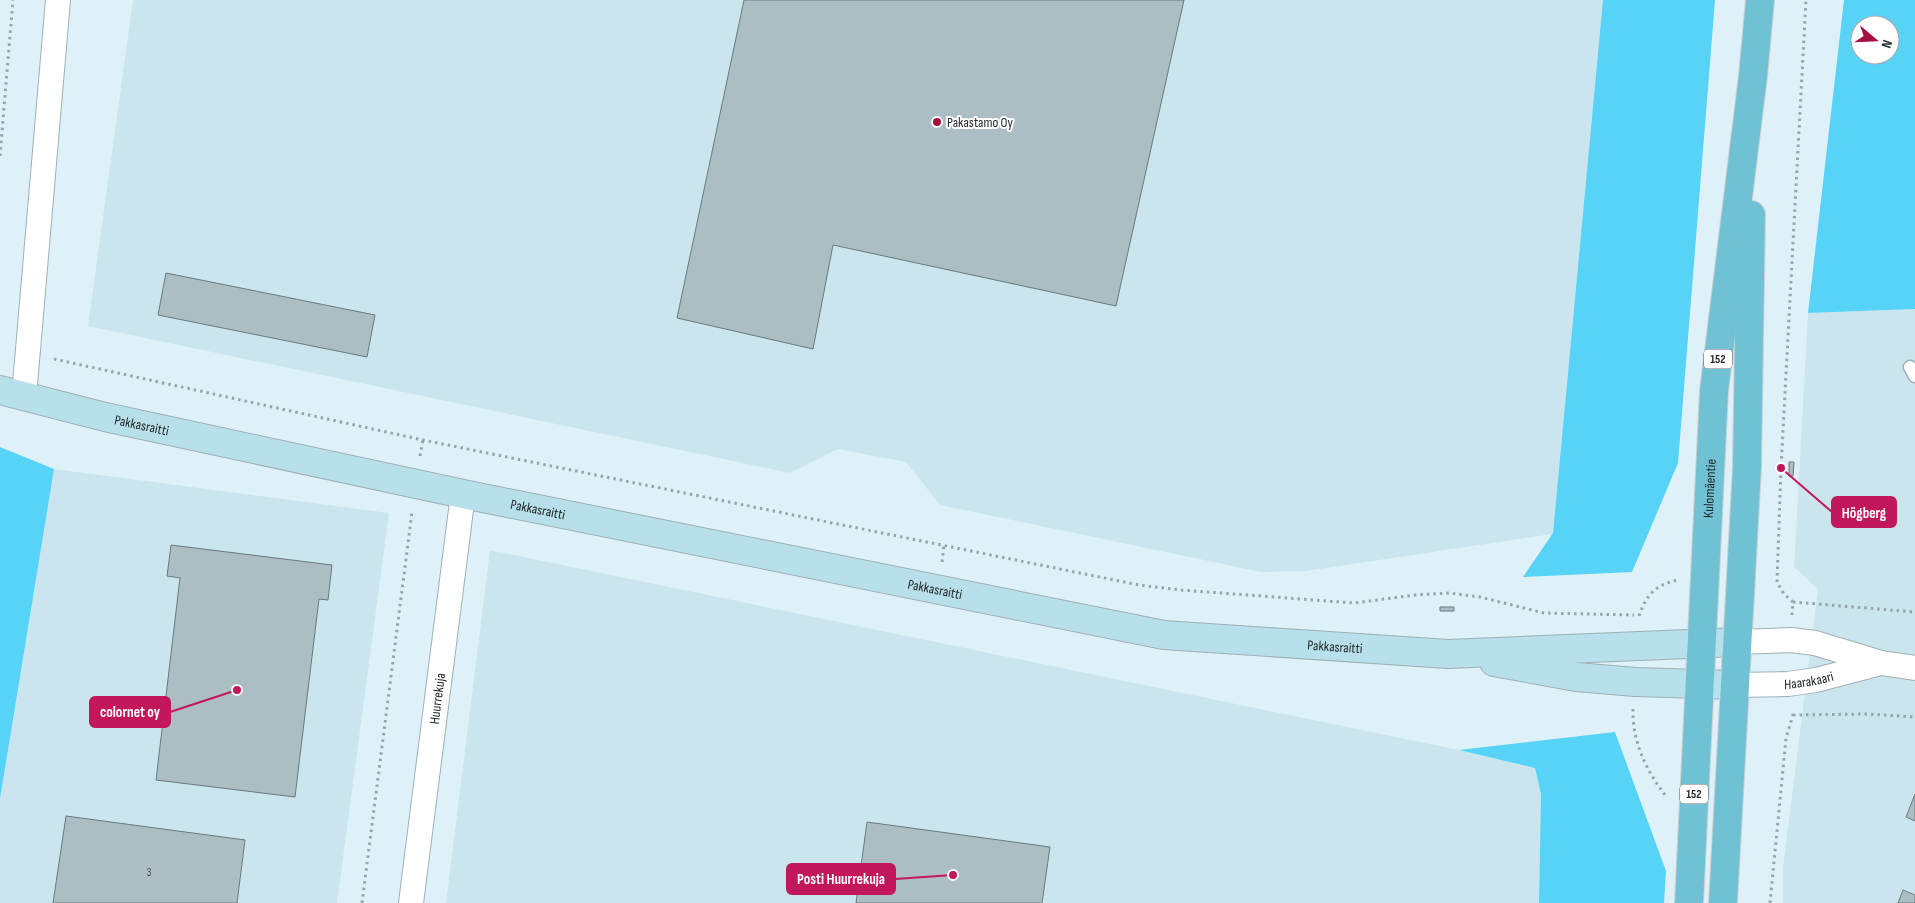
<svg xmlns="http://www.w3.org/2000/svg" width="1915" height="903" viewBox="0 0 1915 903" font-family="'Sofia Sans Condensed',sans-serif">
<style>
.built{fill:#cbe5ee}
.green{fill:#57d3f7;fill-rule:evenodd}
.building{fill:#acbec4;stroke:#69797f}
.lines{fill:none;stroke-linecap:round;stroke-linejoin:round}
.lane-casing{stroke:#9eb0b6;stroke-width:15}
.street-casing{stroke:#9eb0b6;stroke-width:26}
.secondary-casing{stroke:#9eb0b6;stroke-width:30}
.primary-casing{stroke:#ced0d0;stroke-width:30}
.path{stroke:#97a5aa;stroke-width:3;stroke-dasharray:2.5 4;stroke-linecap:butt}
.lane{stroke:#fff;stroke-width:12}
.street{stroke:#fff;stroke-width:24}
.secondary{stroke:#b8e0ea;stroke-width:28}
.primary{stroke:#71c1d4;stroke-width:28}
.poi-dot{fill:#a60e41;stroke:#fff;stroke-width:2}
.labels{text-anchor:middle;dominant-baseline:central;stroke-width:4;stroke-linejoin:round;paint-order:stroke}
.number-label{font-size:11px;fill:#444e51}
.shield{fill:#fff;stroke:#64696b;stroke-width:1}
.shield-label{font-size:12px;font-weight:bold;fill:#22292b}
.poi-label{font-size:14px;fill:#22292b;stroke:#fff;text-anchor:start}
.street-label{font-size:14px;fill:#22292b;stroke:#fff}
.leader{fill:none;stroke:#c2185b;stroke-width:2}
.callout-dot{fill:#c2185b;stroke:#fff;stroke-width:2}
.callout{fill:#c2185b;stroke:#c2185b;stroke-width:2}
.callout-label{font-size:15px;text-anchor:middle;font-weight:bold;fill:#fff}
</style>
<rect width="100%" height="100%" fill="#dff1f8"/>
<path class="built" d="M133 0H1603L1553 534 1306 571 1261 572 940 505 906 462 838 449 790 473 88 326Z
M1915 309V903H1783V867L1818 589 1794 567 1808 313Z
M54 469 389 513 337 903H0V799Z
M490 550 1459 750 1535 768 1541 794 1539 903H446Z"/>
<path class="green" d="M1603 0H1715L1678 463 1632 572 1523 577 1553 533Z
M1844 0H1915V309L1808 313ZM1860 25H1890V55H1860Z
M0 447 54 469 0 799Z
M1615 732 1666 871 1664 903H1539L1541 794 1535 768 1459 750Z"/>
<path class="building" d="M744 0H1184L1116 306 833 245 813 349 677 318Z
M166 273 375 315 367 357 158 315Z
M1789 462H1794L1793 476H1789Z
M171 545 332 565 328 600 319 599 295 797 156 780 180 578 167 576Z
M1440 607H1454V611H1440Z
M1915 794V821L1906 817Z
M66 816 245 840 237 903H53Z
M867 822 1050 847 1042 903H856Z
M1903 890 1915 895V903H1898Z"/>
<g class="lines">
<g class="lane-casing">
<path id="lane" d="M1910 367 1915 376"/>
</g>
<g class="street-casing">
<g id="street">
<path d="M24 396 58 0"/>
<path d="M1737 642 1791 640 1815 643 1881 663 1915 668"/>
<path id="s1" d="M1734 685 1788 684 1816 680 1881 663"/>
<path id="s2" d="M411 903 463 494"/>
</g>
</g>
<g class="secondary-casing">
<g id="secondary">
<path id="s3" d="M0 390 105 417 463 494 1164 635 1448 654 1737 642"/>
<path d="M1494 662 1576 677 1635 682 1734 685"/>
</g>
</g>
<g class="primary-casing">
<g id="primary">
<path id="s4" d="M1689 903 1714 391 1753 76 1760 0"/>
<path d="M1723 903 1747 467 1751 215"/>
</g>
</g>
<path class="path" d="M0 156 13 0
M54 359 423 440 1139 585 1181 590 1354 603 1415 595 1450 593 1480 597 1544 613 1634 615
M420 456 423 440
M942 562 944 545
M1793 602 1915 612
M1792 615 1793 602 1784 594 1777 582 1781 468 1806 0
M1639 616C1647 594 1655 585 1678 580
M1633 709C1632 741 1646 770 1665 795
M1793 715 1867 714 1915 717
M362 903 412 512
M1770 903 1786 738 1793 715V711"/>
<use href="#lane" class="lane"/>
<use href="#street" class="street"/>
<use href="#secondary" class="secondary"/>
<use href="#primary" class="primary"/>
</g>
<circle class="poi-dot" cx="937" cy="122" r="5"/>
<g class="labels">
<g class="number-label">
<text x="149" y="872">3</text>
</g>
<g class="shield">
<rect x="1704" y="349.5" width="28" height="19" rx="4"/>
<rect x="1680" y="784.5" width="28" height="19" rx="4"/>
</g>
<g class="shield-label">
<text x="1718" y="359">152</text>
<text x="1694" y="794">152</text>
</g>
<g class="poi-label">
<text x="947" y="122">Pakastamo Oy</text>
</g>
<g class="street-label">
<text stroke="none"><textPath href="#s3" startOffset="146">Pakkasraitti</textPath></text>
<text stroke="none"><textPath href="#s4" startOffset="415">Kulomäentie</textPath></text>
<text stroke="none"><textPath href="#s3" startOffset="551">Pakkasraitti</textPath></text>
<text stroke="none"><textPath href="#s3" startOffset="956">Pakkasraitti</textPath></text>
<text stroke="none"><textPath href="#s3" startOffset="1361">Pakkasraitti</textPath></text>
<text stroke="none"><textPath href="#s1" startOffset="75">Haarakaari</textPath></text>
<text stroke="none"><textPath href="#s2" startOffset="206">Huurrekuja</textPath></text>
</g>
</g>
<path class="leader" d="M1781 468L1832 512M237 690L170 712M953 875L895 879"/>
<g class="callout-dot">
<circle cx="1781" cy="468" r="5"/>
<circle cx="237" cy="690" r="5"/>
<circle cx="953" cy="875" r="5"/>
</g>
<g class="callout">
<rect x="1832" y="497" width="64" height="30" rx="5"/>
<rect x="90" y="697" width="80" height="30" rx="5"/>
<rect x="787" y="864" width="108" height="30" rx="5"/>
</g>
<g class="callout-label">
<text x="1864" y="518">Högberg</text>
<text x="130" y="717">colornet oy</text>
<text x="841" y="884">Posti Huurrekuja</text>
</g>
<g transform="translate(1875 40) rotate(109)"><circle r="24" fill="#ffffff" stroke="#a7a9aa"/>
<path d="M0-4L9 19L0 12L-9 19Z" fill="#a60e41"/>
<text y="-8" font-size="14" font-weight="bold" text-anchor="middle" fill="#22292b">N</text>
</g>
</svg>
